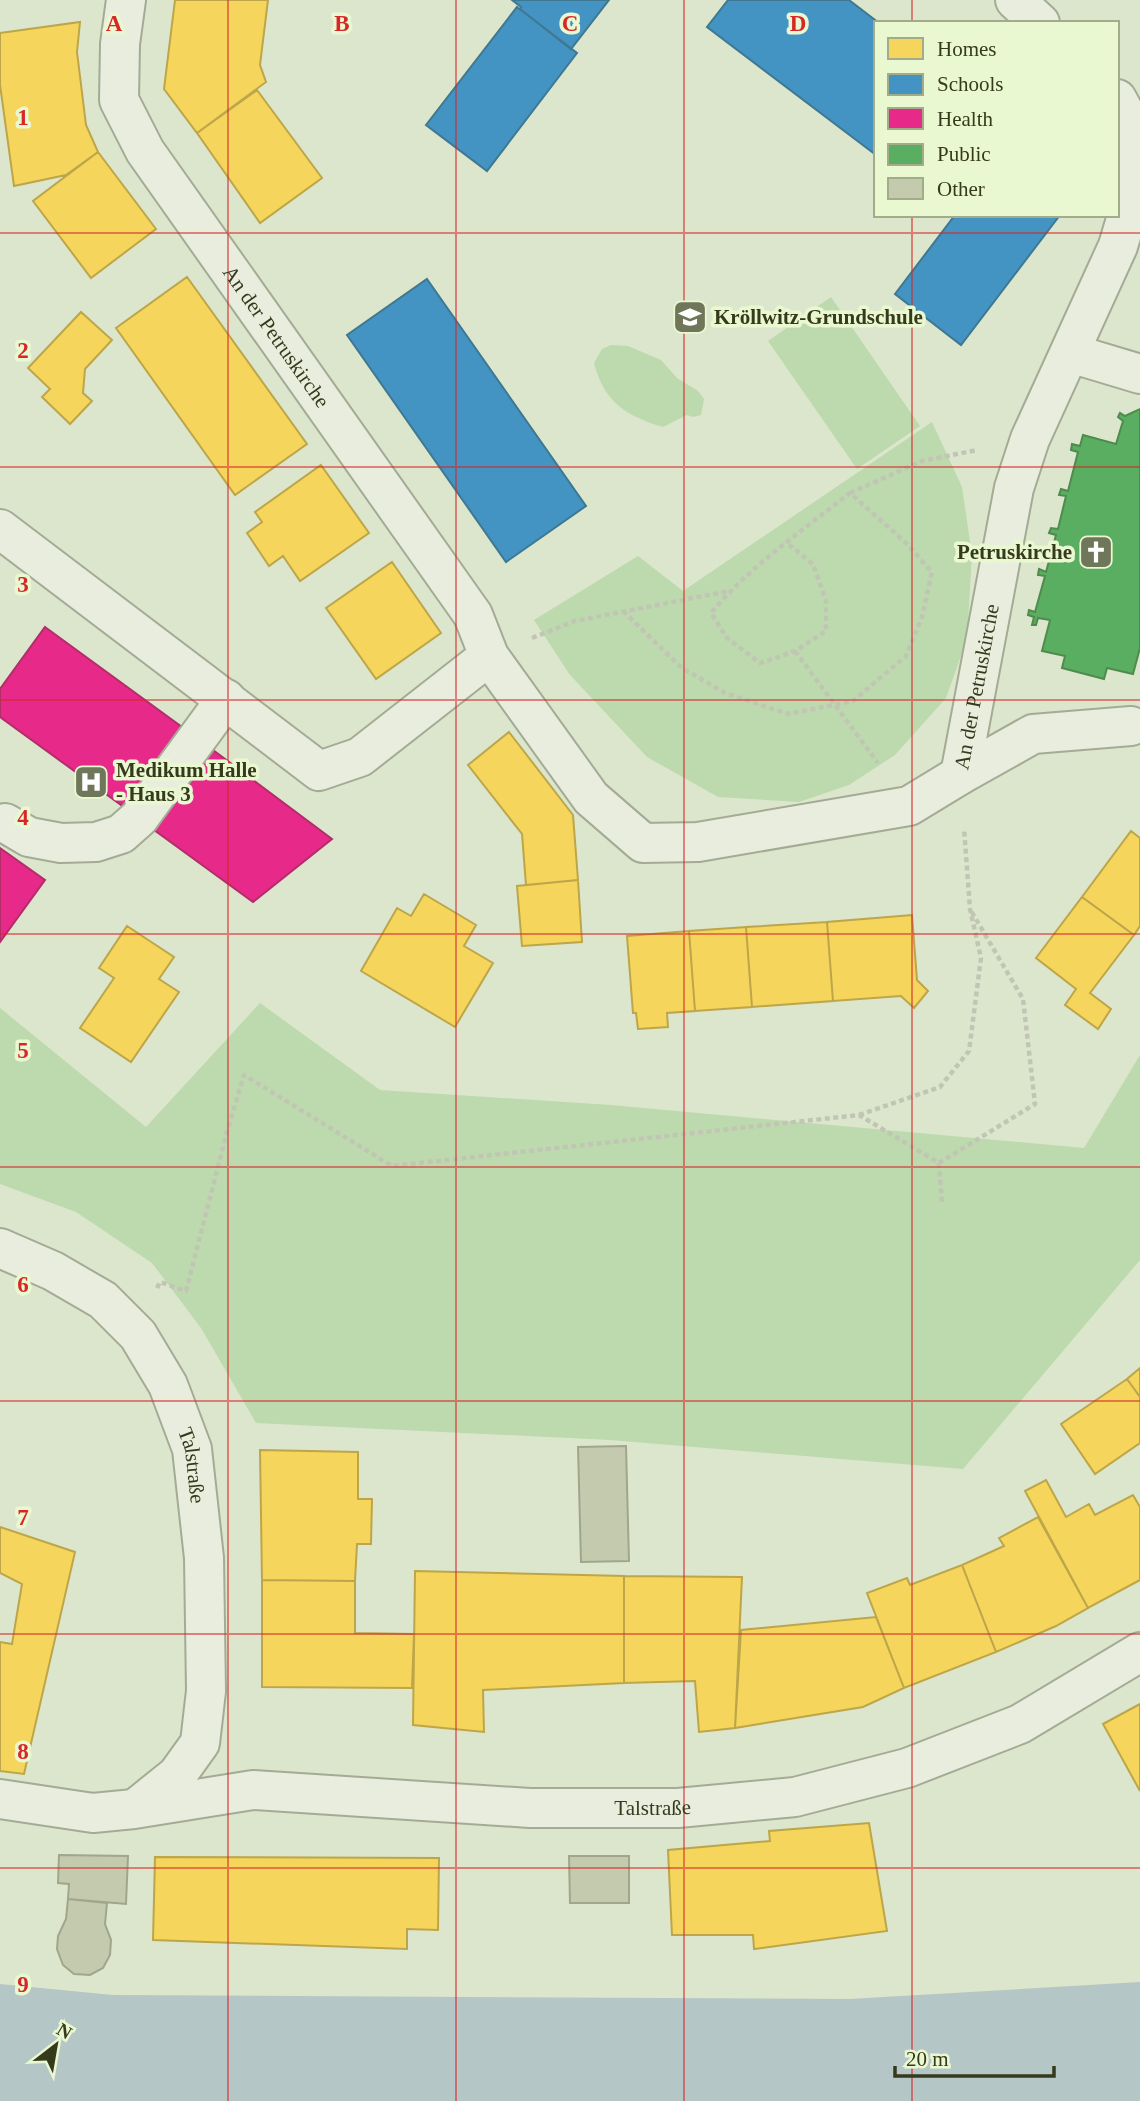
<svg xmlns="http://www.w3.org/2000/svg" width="1140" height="2101" viewBox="0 0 1140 2101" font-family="'Times New Roman',serif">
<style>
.green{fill:#bcdaad}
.water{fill:#b5c6c6}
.homes{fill:#f6d55c;stroke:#bca649;stroke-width:2}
.schools{fill:#4393c3;stroke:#3f7891;stroke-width:2}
.health{fill:#e7298a;stroke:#b22e69;stroke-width:2}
.public{fill:#5aae61;stroke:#4f8b4c;stroke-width:2}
.building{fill:#c4caad;stroke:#a1a68b;stroke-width:2}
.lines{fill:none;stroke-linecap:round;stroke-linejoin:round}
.minor-casing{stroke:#a4ab95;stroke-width:42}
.path{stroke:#c1c6b4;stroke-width:4.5;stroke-dasharray:5 3.5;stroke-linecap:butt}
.minor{stroke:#e8edde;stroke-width:38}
.grid{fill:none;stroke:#d62828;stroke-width:2;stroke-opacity:0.55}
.labels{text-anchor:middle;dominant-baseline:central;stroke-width:7;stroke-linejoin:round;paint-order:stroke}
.poi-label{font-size:21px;font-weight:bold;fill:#363a1c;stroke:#eaf8d1;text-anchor:start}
.street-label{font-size:21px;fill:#363a1c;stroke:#eaf8d1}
.grid-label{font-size:23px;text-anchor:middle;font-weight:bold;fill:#d62828;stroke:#eaf8d1;stroke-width:7;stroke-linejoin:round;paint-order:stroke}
</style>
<rect width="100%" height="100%" fill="#dce6cc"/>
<path class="green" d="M831 297 920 426 857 469 768 341Z
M611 345 628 346 661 360 677 378 698 391 704 399 701 415 693 417 687 415 663 427C626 416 604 402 594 363L602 349Z
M932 422 962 487 972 555 967 639 946 698 895 755 849 785 799 802 718 797 647 757 570 675 534 620 638 556 683 591Z
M260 1003 380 1090 611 1105 1084 1148 1140 1055V1260L963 1469 610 1440 256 1423 201 1328 152 1263 76 1212 0 1184V1008L146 1127Z"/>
<path class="water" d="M1140 1982V2101H0V1984L113 1995 849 1999Z"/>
<path class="homes" d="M175 0H268L260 65 266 82 197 133 164 89Z
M80 22 77 52 86 125 98 152 66 175 14 186 0 85V33Z
M257 90 322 178 260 223 197 133Z
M98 152 156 229 91 278 33 201Z
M187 277 307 444 235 495 116 328Z
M81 312 112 340 85 369 83 393 92 401 70 424 42 397 50 389 28 368Z
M321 465 369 533 300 581 283 556 269 566 247 533 262 522 255 512Z
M392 562 441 633 376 679 326 608Z
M509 732 573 815 578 880 526 885 522 834 468 765Z
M1131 831 1140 838V926L1134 935 1082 897Z
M578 880 582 942 522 946 517 886Z
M424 894 476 925 464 946 493 963 455 1027 361 971 397 908 411 916Z
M1082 897 1134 935 1090 993 1111 1009 1098 1029 1065 1005 1076 989 1036 958Z
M912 915 917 980 928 991 914 1008 901 996 833 1001 827 922Z
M827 922 833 1001 752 1007 746 927Z
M127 926 174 957 159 979 179 992 131 1062 80 1028 114 978 99 968Z
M746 927 752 1007 695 1011 689 931Z
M689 931 695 1011 667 1013 668 1027 638 1029 636 1013H633L627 936Z
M1140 1368V1397L1127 1379Z
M1127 1379 1140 1397V1443L1095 1474 1061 1424Z
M260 1450 358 1452V1499H372L371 1544H357L355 1581 262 1580Z
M1046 1480 1066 1517 1089 1504 1095 1515 1133 1495 1140 1507V1580L1088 1608 1025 1491Z
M1038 1517 1088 1608 1056 1626 996 1652 962 1565 1004 1546 999 1538Z
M0 1527 75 1552 24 1774 0 1771V1642L12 1644 22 1584 0 1573Z
M962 1565 996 1652 904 1688 867 1593 907 1578 910 1585Z
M415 1571 624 1576V1683L483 1690 484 1732 413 1725Z
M624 1576 742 1577 735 1728 699 1732 695 1681 624 1683Z
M262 1580 355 1581V1633L414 1634 412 1688 262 1687Z
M876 1617 904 1688 863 1707 735 1728 741 1630Z
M1140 1704V1791L1103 1724Z
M869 1823 887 1931 754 1949 753 1935H672L668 1850 770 1841 769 1831Z
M155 1857 439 1858 438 1930 407 1929V1949L153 1940Z"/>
<path class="schools" d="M512 0H609L571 49 520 9 521 7Z
M728 0H849L879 23H876V155L707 27Z
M517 7 577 53 487 171 426 125Z
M955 215H1060L961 345 895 294Z
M427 279 586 506 506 562 347 335Z"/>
<path class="health" d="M45 627 197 738 139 818 0 717V689Z
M209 747 332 839 253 902 150 827Z
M0 848 45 880 0 942Z"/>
<path class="public" d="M1140 409V648L1133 674 1107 668 1104 679 1062 668 1065 656 1042 651 1050 620 1038 618 1036 625H1032L1034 617 1028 615 1029 610 1035 612 1045 576 1038 575 1039 569 1046 572 1056 535 1049 533 1051 528 1058 529 1066 496 1059 495 1061 489 1068 491 1078 452 1071 450 1072 444 1080 446 1083 435 1116 444 1123 421 1118 417 1120 413 1125 416Z"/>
<path class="building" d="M626 1446 629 1561 581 1562 578 1447Z
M59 1855 128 1856 126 1904 68 1899 69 1884 58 1883Z
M569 1856H629V1903H570Z
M68 1899 107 1903 105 1924 111 1940 110 1955 103 1968 90 1975 74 1974 63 1965 57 1949 58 1936 66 1919Z"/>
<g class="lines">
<g class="minor-casing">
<g id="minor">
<path id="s1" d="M126 0 120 44 119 100 145 151 473 615 489 656 591 798 643 843 698 842 909 806 960 775 1014 488 1030 439 1118 246 1132 199 1137 150 1128 119 1117 99"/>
<path d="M1015 0 1040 23"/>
<path d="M1070 353 1140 374"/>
<path d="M0 529 319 771 360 757 489 656"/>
<path d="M960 775 1033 734 1131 726"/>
<path d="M5 823 29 837 61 843 96 842 121 834 139 818 226 699"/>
<path id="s2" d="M0 1248 53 1271 103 1300 138 1335 168 1385 192 1449 204 1558 206 1691 200 1743 177 1775 136 1808"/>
<path id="s3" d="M0 1799 93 1813 134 1809 253 1790 530 1808H678L795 1797 907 1768 1020 1724 1140 1652"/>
</g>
</g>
<path class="path" d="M850 493 922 461 977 450
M623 611 682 668 725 693 788 714 853 701 906 656 922 617 932 572 905 542 850 493C803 530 749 567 711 613L727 638 760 663 795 651 826 631V601L813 564 787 543
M532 638 575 621 729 591
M795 651 878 763
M859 1115 940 1087 969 1051 981 958 970 909 964 828
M939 1163 942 1204
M157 1288 160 1282 186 1291 228 1128 244 1075 392 1166 859 1115 939 1163 1035 1104 1023 999 970 909"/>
<use href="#minor" class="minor"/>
</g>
<path class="grid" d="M228 0V2101M456 0V2101M684 0V2101M912 0V23M912 215V2101M0 233H1140M0 467H1140M0 700H1140M0 934H1140M0 1167H1140M0 1401H1140M0 1634H1140M0 1868H1140"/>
<defs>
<g id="school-square" transform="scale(1.75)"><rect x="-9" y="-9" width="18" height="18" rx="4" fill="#70765a" stroke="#eaf8d1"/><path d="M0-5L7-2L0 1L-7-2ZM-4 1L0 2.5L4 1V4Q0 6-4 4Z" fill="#fff"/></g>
<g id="church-square" transform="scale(1.75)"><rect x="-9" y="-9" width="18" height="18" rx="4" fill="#70765a" stroke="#eaf8d1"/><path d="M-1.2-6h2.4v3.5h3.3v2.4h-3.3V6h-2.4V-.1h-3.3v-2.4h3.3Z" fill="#fff"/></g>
<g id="hospital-square" transform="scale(1.75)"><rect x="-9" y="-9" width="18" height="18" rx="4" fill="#70765a" stroke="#eaf8d1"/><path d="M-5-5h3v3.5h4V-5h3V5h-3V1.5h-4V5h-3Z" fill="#fff"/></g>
</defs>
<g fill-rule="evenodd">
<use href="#school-square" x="690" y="317"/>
<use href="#church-square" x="1096" y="552"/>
<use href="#hospital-square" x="91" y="782"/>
</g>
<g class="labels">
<g class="poi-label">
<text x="714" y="317">Kröllwitz-Grundschule</text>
<text x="1072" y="552" text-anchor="end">Petruskirche</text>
<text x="116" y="770">Medikum Halle<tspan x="116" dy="24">- Haus 3</tspan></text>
</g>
<g class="street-label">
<text stroke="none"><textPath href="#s1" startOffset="385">An der Petruskirche</textPath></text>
<text stroke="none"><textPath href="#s1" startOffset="1432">An der Petruskirche</textPath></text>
<text stroke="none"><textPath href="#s2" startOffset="308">Talstraße</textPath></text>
<text stroke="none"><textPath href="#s3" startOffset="656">Talstraße</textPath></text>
</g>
</g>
<g class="grid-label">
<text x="114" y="31">A</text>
<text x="342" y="31">B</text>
<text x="570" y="31">C</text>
<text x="798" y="31">D</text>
<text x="23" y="125">1</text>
<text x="23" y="358">2</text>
<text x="23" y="592">3</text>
<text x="23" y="825">4</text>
<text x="23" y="1058">5</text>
<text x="23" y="1292">6</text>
<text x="23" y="1525">7</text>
<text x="23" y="1759">8</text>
<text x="23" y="1992">9</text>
</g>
<rect x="874" y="21" width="245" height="196" fill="#eaf8d1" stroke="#a2ac89" stroke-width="2"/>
<rect x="888" y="38" width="35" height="21" fill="#f6d55c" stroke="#a2ac89" stroke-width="2"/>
<text x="937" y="56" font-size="21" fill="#363a1c">Homes</text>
<rect x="888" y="74" width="35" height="21" fill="#4393c3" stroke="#a2ac89" stroke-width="2"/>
<text x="937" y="91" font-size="21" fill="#363a1c">Schools</text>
<rect x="888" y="108" width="35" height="21" fill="#e7298a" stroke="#a2ac89" stroke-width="2"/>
<text x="937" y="126" font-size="21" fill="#363a1c">Health</text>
<rect x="888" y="144" width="35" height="21" fill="#5aae61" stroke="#a2ac89" stroke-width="2"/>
<text x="937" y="161" font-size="21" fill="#363a1c">Public</text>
<rect x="888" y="178" width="35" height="21" fill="#c4caad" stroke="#a2ac89" stroke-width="2"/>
<text x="937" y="196" font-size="21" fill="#363a1c">Other</text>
<g transform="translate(56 2045) rotate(31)" stroke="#eaf8d1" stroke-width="5" paint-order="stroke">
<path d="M0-5L12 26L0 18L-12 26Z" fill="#363a1c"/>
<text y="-10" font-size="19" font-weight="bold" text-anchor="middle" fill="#363a1c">N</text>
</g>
<path d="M895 2066v10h159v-10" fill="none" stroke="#363a1c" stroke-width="3.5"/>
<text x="906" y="2066" font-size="21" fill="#363a1c" stroke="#eaf8d1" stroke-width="5" paint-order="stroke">20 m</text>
</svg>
